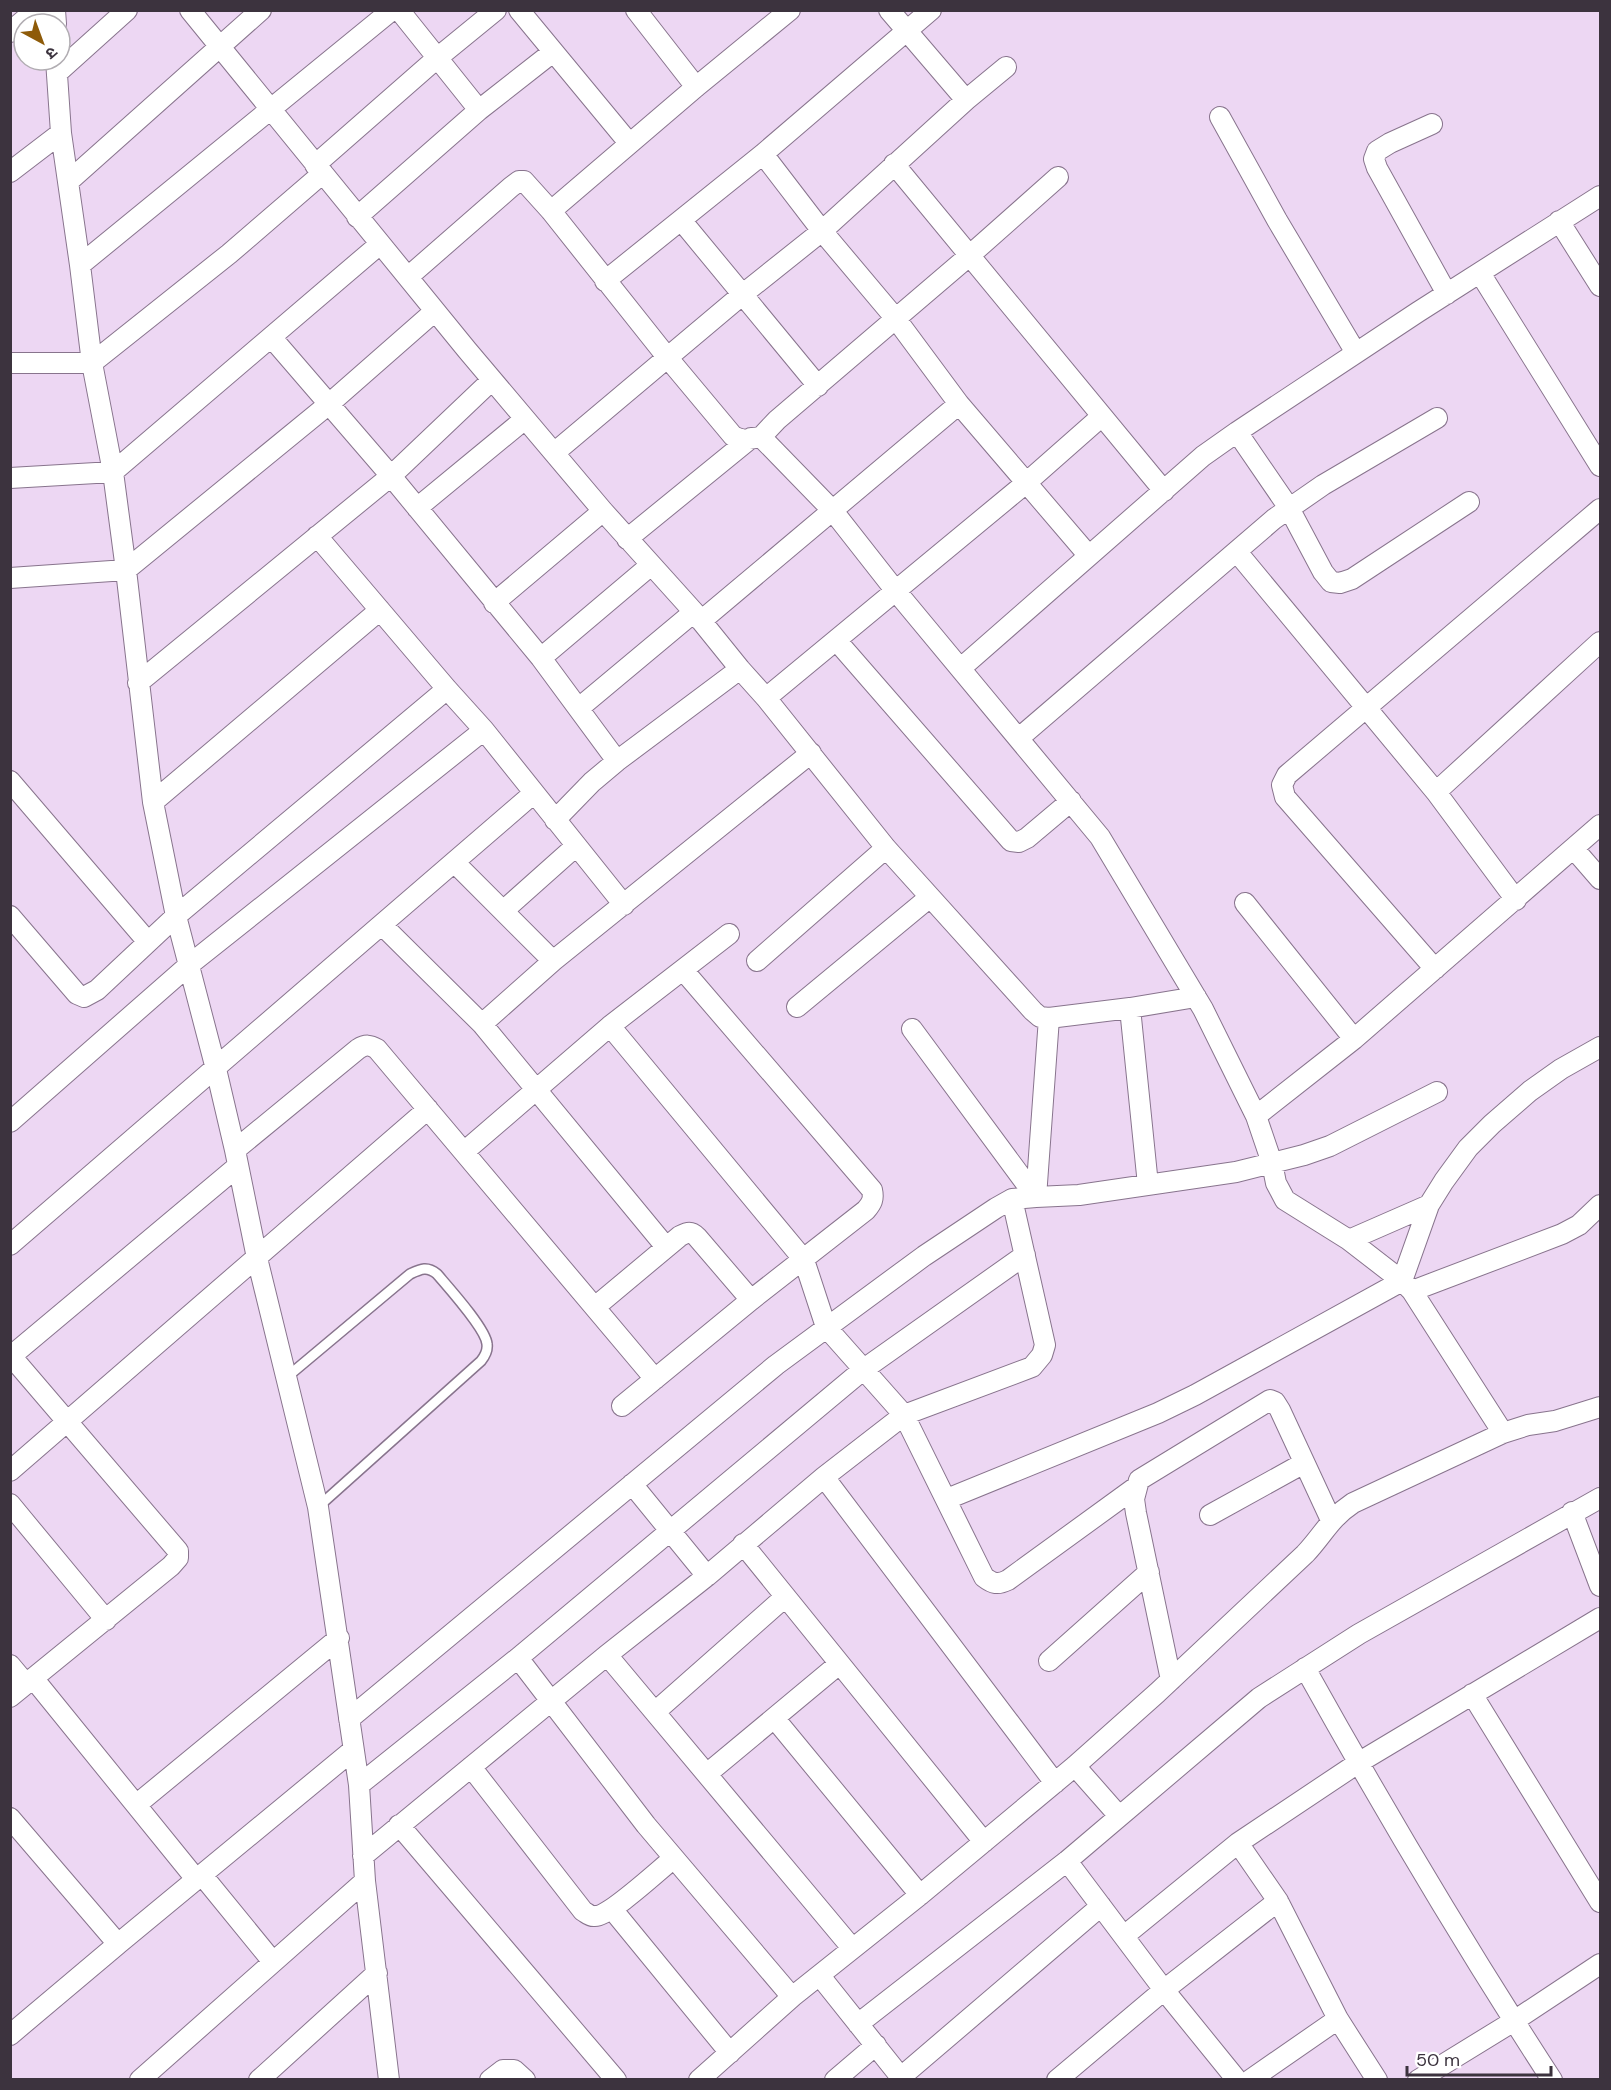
<svg xmlns="http://www.w3.org/2000/svg" width="1611" height="2090" viewBox="0 0 1611 2090" font-family="'DM Sans','Noto Sans Devanagari',sans-serif">
<style>
.lines{fill:none;stroke-linecap:round;stroke-linejoin:round}
.service-casing{stroke:#88748d;stroke-width:12}
.minor-casing{stroke:#88748d;stroke-width:22}
.service{stroke:#fff;stroke-width:9}
.minor{stroke:#fff;stroke-width:20}
</style>
<rect width="100%" height="100%" fill="#edd7f3"/>
<g class="lines">
<g class="service-casing">
<path id="service" d="M287 1377 410 1274C421 1269 427 1266 437 1274 448 1287 486 1329 487 1344 488 1351 485 1356 481 1361L318 1507"/>
</g>
<g class="minor-casing">
<path id="minor" d="M55 10 56 24
M190 10 467 350 603 511 694 612 740 669 766 698 886 848 1033 1011 1040 1017 1049 1018 1130 1008 1196 997
M399 10 479 110
M519 10 629 143
M636 10 696 87
M889 10 966 100
M10 32 36 10
M56 60 61 133 80 265 92 363 113 472 126 570 153 802 176 916 216 1069 235 1150 257 1258 318 1507 359 1785 365 1881 389 2080
M57 73 127 10
M1220 117 1277 220 1356 353
M1432 124 1390 143 1377 151 1374 159 1377 168 1447 294
M763 154 822 231 896 319 959 404 1089 556
M894 164 1164 491
M315 165 436 59 496 10
M10 172 61 133
M1058 177 969 256 777 420 761 437 833 511 895 590 1100 837 1203 1009 1256 1116 1272 1163 1276 1183 1285 1200 1349 1240 1402 1281 1412 1291 1503 1433
M69 181 261 10
M551 211 696 87 790 10
M357 217 479 110 553 52
M681 220 818 386
M1559 221 1600 286
M80 265 392 10
M1480 273 1600 466
M408 277 511 187 519 181H524L551 211 667 357 733 436 742 440 761 437
M605 281 763 154 931 10
M272 338 391 476 541 658 617 761
M10 363H92L229 254 323 173
M1237 432 1289 508 1323 572 1331 582 1340 583 1352 579 1469 502
M554 453 743 294 822 231 966 100 1006 67
M10 478 113 472 380 244
M417 508 525 419
M317 536 447 689 484 730 624 905
M627 539 751 438
M1237 552 1436 792 1516 900
M10 578 126 570 329 404 435 311
M494 603 603 511
M701 621 959 404
M836 640 1011 841 1019 842 1027 838 1071 801
M541 658 651 565
M961 668 1203 456 1237 432 1418 312 1600 196
M138 683 391 476 492 380
M766 698 1026 483 1102 416
M579 708 694 612
M1019 738 1274 519 1323 485 1437 418
M10 781 148 942
M1436 792 1600 642
M153 802 380 610
M555 820 592 782 617 761 740 669
M1574 849 1600 879
M454 862 553 961
M1245 903 1354 1039
M503 911 576 846
M10 916 77 994 84 997 97 990 176 916 447 689
M382 925 482 1024 666 1247
M757 961 886 848
M1435 969 1285 797 1282 785 1287 775 1600 509
M797 1007 930 897
M1130 1008 1148 1185
M482 1024 553 961 811 753
M610 1026 804 1260 826 1327 904 1415 984 1577C993 1584 998 1585 1008 1580L1136 1487
M912 1029 1036 1197 1079 1195 1236 1172 1304 1155 1330 1146 1437 1092
M1256 1116 1354 1039 1600 825
M10 1122 189 965 484 730
M235 1150 358 1049C366 1044 370 1045 377 1049L655 1379
M465 1151 610 1026 729 934
M1349 1240 1429 1205 1444 1181 1468 1148 1492 1124 1530 1091 1561 1069 1600 1047
M10 1245 534 793
M1412 1291 1562 1234 1579 1225 1600 1205
M595 1307 680 1236C688 1232 691 1231 697 1237L751 1300
M10 1357 238 1166
M622 1406 751 1300 866 1210C872 1203 874 1199 872 1190L683 970
M10 1471 428 1109
M824 1477 1055 1783
M632 1484 707 1576
M947 1499 1158 1413 1195 1395 1402 1281 1429 1205
M10 1504 106 1620
M1572 1512 1600 1586
M1210 1515 1304 1463
M743 1544 984 1842
M607 1655 852 1948
M518 1658 646 1825 792 1997
M1049 1661 1149 1572
M10 1665 26 1684
M1305 1668C1383 1808 1465 1946 1552 2080
M33 1678 196 1879
M1171 1680 1136 1513 1134 1499 1139 1480 1270 1400 1275 1402 1280 1410 1331 1520
M1472 1694 1600 1902
M10 1697 171 1566 178 1558V1551L11 1356
M655 1712 785 1597
M349 1719 776 1365 924 1256 996 1208 1012 1199 1036 1197 1049 1018
M775 1719 920 1895
M1075 1766 1119 1816
M471 1767 583 1911C587 1913 590 1917 595 1916 610 1916 660 1869 674 1858
M708 1773 839 1664
M359 1785 518 1658 864 1369 1025 1255
M136 1805 339 1638
M10 1818 118 1944 10 2035
M399 1825 616 2080
M1238 1843 1278 1901 1338 2019 1377 2080
M363 1856 607 1655 707 1576 824 1477 904 1415 1032 1367 1042 1355 1045 1345 1012 1199
M1067 1861 1164 1990 1237 2080
M202 1875 273 1962
M612 1909 730 2053
M1124 1936 1238 1843 1358 1763 1600 1618
M118 1944 353 1750
M820 1976 903 2080
M858 2024 1067 1861 1259 1698 1359 1634 1600 1498
M901 2077 1101 1906
M140 2080 365 1881
M259 2080 377 1973
M490 2080 503 2070H514L525 2080
M699 2080 792 1997 920 1895 1075 1766 1157 1693 1305 1554C1324 1534 1329 1519 1353 1503L1503 1433 1528 1425 1555 1421 1600 1407
M835 2080 876 2045
M1057 2080 1164 1990 1278 1901
M1250 2080 1338 2019
M1418 2080 1514 2021 1600 1964"/>
</g>
<use href="#service" class="service"/>
<use href="#minor" class="minor"/>
</g>
<rect width="1611" height="2090" fill="none" stroke="#3c333e" stroke-width="24"/>
<g transform="translate(42 42) rotate(139)"><circle r="28" fill="#ffffff" stroke="#b1adb2" stroke-width="1.5"/>
<path d="M0-4.5L10 22L0 15L-10 22Z" fill="#8e5b09"/>
<text y="-9" font-size="16" font-weight="bold" text-anchor="middle" fill="#3c333e">उ</text>
</g>
<path d="M1407 2066v9h144v-9" fill="none" stroke="#3c333e" stroke-width="3"/>
<text x="1416" y="2066" font-size="18" fill="#3c333e" stroke="#ffffff" stroke-width="4.5" paint-order="stroke">50 m</text>
</svg>
